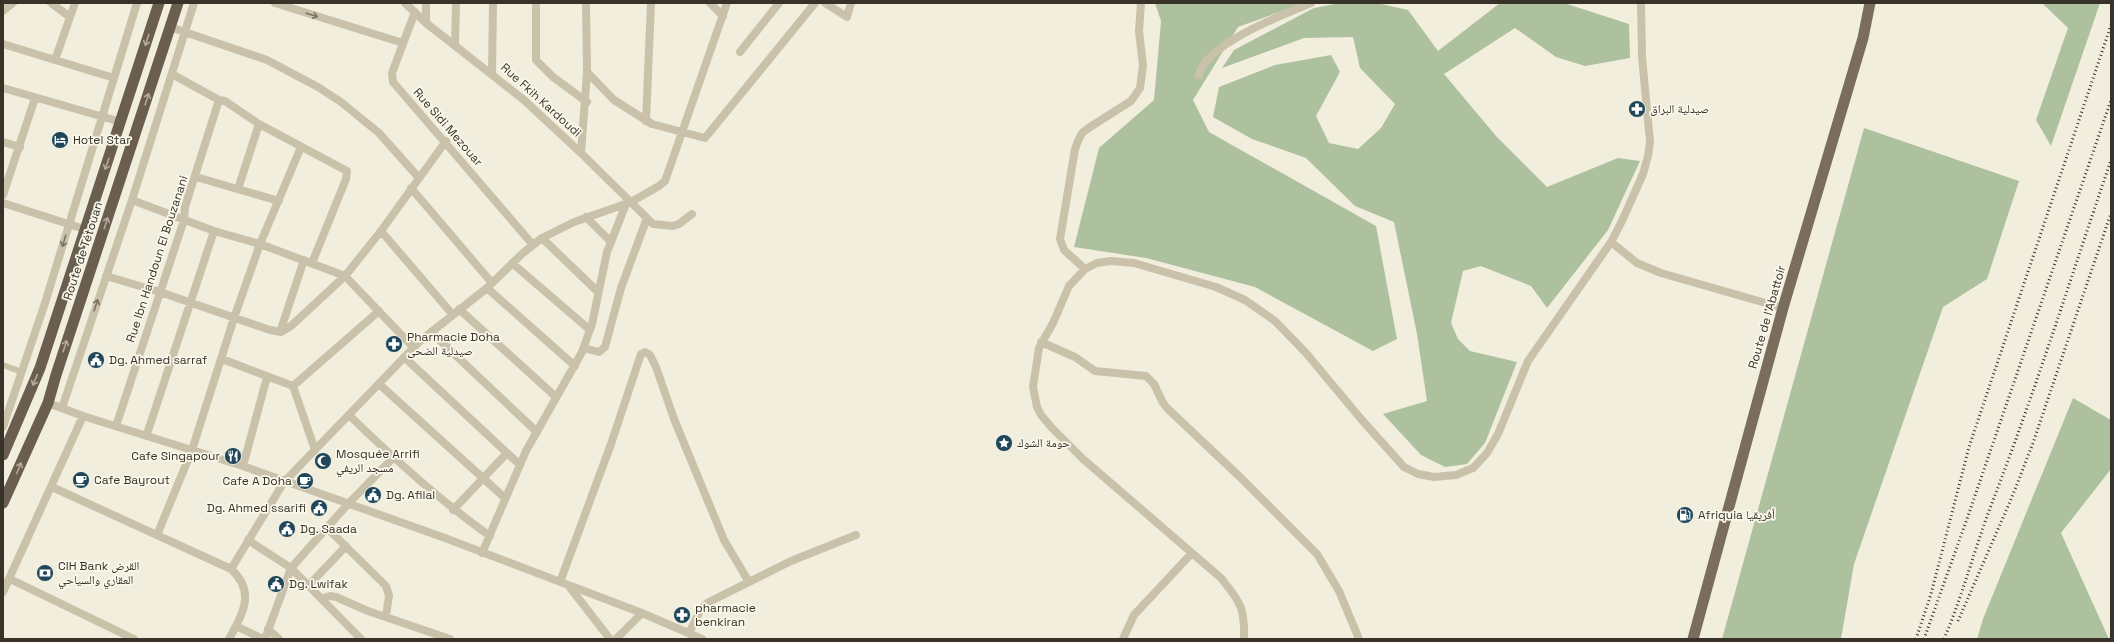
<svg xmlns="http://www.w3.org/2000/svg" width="2114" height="642" viewBox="0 0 2114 642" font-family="'Space Grotesk','Noto Naskh Arabic',sans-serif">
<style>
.green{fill:#adc19e}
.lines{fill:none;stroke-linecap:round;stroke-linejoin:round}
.pedestrian{stroke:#cac1aa;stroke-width:6}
.minor{stroke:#cac1aa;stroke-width:8}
.primary{stroke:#7a6d5b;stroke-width:11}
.trunk{stroke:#6a5e4e;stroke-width:11}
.rail{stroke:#383229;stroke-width:3;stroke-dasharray:1 3;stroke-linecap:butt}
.oneway{stroke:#7a7263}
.oneway2{stroke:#b2aa9c}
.labels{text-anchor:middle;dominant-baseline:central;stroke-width:3.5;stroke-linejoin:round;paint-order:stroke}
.street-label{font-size:12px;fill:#383229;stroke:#faf7eb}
.poi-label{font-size:12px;fill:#383229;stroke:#faf7eb;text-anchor:start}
</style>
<rect width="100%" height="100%" fill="#f2eede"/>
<path class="green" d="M1155 3H1304L1238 27 1193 100 1209 132 1376 226 1397 339 1373 351 1255 287 1146 258 1074 247 1099 148 1154 100 1161 21Z
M1340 3H1377L1408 10 1438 51 1500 3H1564L1629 24 1630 58 1585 66 1556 57 1515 28 1444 74 1496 136 1547 187 1618 158 1640 161 1608 230 1547 308 1531 286 1481 266 1463 271 1451 323 1458 339 1470 351 1517 362 1485 443 1467 464 1445 467 1421 455 1383 414 1427 401 1417 334 1394 222 1355 206 1306 158 1252 139 1213 117 1219 87 1275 65 1331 55 1340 72 1316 116 1329 143 1358 149 1381 128 1395 104 1360 68 1353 37 1304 38 1222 68 1234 50 1314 8Z
M2042 3H2100L2051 146 2036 120 2068 28Z
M1864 128 2019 181 1987 279 1943 307 1854 564 1841 639H1722Z
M2073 398 2111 420V469L2061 533 2109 639H1977L1983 619Z"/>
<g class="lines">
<path class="pedestrian" d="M3 365 22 372"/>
<path class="minor" d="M51 3 70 17
M275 3 403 43
M405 3 426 23 524 100 581 153 653 224 673 226 679 224 692 214
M426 3V23
M536 3V60L553 77 587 102
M710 3 723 16
M825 3 847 17 851 3
M3 11 13 3
M415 12 392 73 393 82 533 245
M170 27 267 60 318 87 341 102 379 133 419 178
M3 44 114 78
M455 44 456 3
M740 52 779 3
M55 60 75 3
M587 72 614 100 652 124 705 138 815 3
M492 73 493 3
M172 74 219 100 225 101 259 124 347 171 346 179 312 263
M1199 75C1206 44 1282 15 1311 3
M3 88 121 122
M646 121 651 3
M3 142 20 147
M581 153 587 72 586 3
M196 177 279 201
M411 188 492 283
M238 189 259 124
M3 195 35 98
M132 200 214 231 260 244 345 276 413 347
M3 203 84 229
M586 217 611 242
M381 231 453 315
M542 238 598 292
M1611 242 1637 263 1661 273 1783 308
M512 263 590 330
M1085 269 1064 250 1060 239 1075 149 1078 141 1082 133 1090 127 1131 101 1140 88 1143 66 1139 31 1141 3
M106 276 160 292 270 330 281 332 291 326 345 276 381 231 446 141
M487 288 575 366
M459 309 556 397
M280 332 304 260
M431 332 537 432
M1041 342 1075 357 1095 371 1146 376 1154 384 1163 403 1168 409 1241 478 1317 554 1339 591 1359 639
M584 348 599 352 605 347 621 288 647 218
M404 357 520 465
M222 359 293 386 379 311
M379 384 505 498
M293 386 315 450
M48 403 83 416 243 466 445 538 642 613 702 639
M62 408 132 200 194 3
M349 415C394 459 439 500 490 536
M116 426 184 220 185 207 219 100
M3 427 45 303 137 3
M147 434 214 231
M243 466 267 377
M52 487 231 569C256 592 243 613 229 639
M453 510 507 453
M327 528 386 586 389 596 386 616
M157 535 192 450 234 318 260 244 301 147
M248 540 291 568 361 639
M482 553 526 451 582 352 592 324 607 252 626 204
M231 569 284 482 420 341 487 288 523 253 542 238 574 222 631 202 659 186 665 181 727 3
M10 579 134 639
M560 582 611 444 641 354 645 352 650 355 656 367 674 419 724 540 749 582
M309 585 346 546
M568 585 610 639
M3 592 83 416
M323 598 330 596 336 597 368 611 450 639
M236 626 263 639
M268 629 279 639
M689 633 701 609 707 603 791 561 856 535
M265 639 291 568 348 504 393 458
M616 639 642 613
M1123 639 1134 615 1191 554
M1244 639C1245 607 1240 602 1221 578L1083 459 1052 428 1041 415 1037 407 1033 387 1039 348 1053 323 1069 286 1085 269 1097 263 1111 261 1134 263 1216 287 1245 300 1275 321 1306 353 1361 419 1404 467 1418 474 1434 477 1456 475 1473 468 1487 453 1498 434 1528 361 1611 242 1622 221 1643 174 1648 156 1650 142 1642 57 1641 3"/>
<path class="primary" d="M1693 639 1783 308 1863 38 1870 3"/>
<path class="trunk" d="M3 455 40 368 159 3
M3 503 48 403 56 375 178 3"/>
<path class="rail" d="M1958 621 2012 497 2033 443 2111 213
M1916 639 1931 594 1969 447 2111 25
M1924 639 1967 519 2111 100
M1944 639C1962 597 1973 554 1989 511 2034 395 2071 277 2111 160"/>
</g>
<defs><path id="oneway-shaft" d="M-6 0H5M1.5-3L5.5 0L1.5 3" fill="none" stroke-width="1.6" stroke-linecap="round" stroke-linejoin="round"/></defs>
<g class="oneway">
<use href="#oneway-shaft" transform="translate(312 15) rotate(18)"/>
<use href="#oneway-shaft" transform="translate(64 241) rotate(107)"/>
<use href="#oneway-shaft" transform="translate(96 305) rotate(-72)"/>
</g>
<g class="oneway2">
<use href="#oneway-shaft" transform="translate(147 40) rotate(108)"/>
<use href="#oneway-shaft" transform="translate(147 99) rotate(-72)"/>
<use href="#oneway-shaft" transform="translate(107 164) rotate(109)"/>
<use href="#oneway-shaft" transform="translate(106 223) rotate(-72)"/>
<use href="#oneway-shaft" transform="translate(65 346) rotate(-72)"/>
<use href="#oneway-shaft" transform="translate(35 380) rotate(113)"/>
<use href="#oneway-shaft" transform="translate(19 468) rotate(-67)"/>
</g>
<defs>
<g id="pharmacy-disc" transform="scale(0.9)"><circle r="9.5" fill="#1f4759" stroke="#faf7eb"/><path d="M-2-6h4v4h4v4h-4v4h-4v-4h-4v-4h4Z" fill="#fff"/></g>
<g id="hotel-disc" transform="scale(0.9)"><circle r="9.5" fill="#1f4759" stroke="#faf7eb"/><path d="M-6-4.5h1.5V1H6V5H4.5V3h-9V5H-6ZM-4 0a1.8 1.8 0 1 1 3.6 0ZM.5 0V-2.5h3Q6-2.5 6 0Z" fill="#fff"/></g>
<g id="civic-disc" transform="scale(0.9)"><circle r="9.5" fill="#1f4759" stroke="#faf7eb"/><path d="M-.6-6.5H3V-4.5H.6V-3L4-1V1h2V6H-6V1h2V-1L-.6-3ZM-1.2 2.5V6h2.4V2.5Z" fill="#fff"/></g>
<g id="sight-disc" transform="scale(0.9)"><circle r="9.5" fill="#1f4759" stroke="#faf7eb"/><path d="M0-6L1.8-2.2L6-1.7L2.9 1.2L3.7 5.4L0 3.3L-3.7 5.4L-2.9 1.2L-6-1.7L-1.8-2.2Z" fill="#fff"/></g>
<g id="restaurant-disc" transform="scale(0.9)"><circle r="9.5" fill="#1f4759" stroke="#faf7eb"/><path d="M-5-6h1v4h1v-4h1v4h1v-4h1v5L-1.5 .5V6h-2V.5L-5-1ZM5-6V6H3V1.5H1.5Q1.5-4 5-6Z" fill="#fff"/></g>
<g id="mosque-disc" transform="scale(0.9)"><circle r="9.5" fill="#1f4759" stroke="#faf7eb"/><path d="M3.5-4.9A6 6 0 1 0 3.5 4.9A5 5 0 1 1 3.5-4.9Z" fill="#fff"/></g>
<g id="cafe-disc" transform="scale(0.9)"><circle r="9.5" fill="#1f4759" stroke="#faf7eb"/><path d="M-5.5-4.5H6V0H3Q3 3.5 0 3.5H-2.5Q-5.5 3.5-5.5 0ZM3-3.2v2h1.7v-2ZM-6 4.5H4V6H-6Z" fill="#fff"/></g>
<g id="fuel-disc" transform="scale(0.9)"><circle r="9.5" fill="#1f4759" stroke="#faf7eb"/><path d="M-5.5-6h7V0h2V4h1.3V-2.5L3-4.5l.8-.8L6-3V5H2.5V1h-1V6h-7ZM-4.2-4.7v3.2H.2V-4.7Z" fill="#fff"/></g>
<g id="bank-disc" transform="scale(0.9)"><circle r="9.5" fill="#1f4759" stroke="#faf7eb"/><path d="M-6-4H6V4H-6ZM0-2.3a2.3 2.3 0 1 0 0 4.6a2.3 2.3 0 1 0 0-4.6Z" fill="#fff"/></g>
</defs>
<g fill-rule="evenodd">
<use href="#pharmacy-disc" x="1637" y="109"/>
<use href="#hotel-disc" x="60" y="140"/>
<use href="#pharmacy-disc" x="394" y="344"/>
<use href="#civic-disc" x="96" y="360"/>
<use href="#sight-disc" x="1004" y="443"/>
<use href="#restaurant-disc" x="233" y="456"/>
<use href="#mosque-disc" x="323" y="461"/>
<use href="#cafe-disc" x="81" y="480"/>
<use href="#cafe-disc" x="305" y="481"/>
<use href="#civic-disc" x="373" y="495"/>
<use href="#civic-disc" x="319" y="508"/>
<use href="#fuel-disc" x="1685" y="515"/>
<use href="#civic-disc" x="287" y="529"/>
<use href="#bank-disc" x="45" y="573"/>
<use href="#civic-disc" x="276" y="584"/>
<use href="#pharmacy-disc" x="682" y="615"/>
</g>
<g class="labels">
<g class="street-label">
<text transform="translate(541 100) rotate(42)">Rue Fkih Kardoudi</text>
<text transform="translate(448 127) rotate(49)">Rue Sidi Mezouar</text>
<text transform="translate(83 251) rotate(-72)">Route de Tétouan</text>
<text transform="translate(157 259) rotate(-72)">Rue Ibn Handoun El Bouzanani</text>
<text transform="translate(1767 317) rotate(-74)">Route de l’Abattoir</text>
</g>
<g class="poi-label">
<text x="1650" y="109">صيدلية البراق</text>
<text x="73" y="140">Hotel Star</text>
<text x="407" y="337">Pharmacie Doha<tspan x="407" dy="14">صيدلية الضحى</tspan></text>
<text x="109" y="360">Dg. Ahmed sarraf</text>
<text x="1017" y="443">حومة الشوك</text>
<text x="336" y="454">Mosquée Arrifi<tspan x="336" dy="14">مسجد الريفي</tspan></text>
<text x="220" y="456" text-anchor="end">Cafe Singapour</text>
<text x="94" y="480">Cafe Bayrout</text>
<text x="292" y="481" text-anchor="end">Cafe A Doha</text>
<text x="386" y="495">Dg. Afilal</text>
<text x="306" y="508" text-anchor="end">Dg. Ahmed ssarifi</text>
<text x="1698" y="515">Afriquia أفريقيا</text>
<text x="300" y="529">Dg. Saada</text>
<text x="58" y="566">CIH Bank القرض<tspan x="58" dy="14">العقاري والسياحي</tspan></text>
<text x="289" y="584">Dg. Lwifak</text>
<text x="695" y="608">pharmacie<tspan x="695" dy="14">benkiran</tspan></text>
</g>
</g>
<rect width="2114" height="642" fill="none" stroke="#383229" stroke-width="8"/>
</svg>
